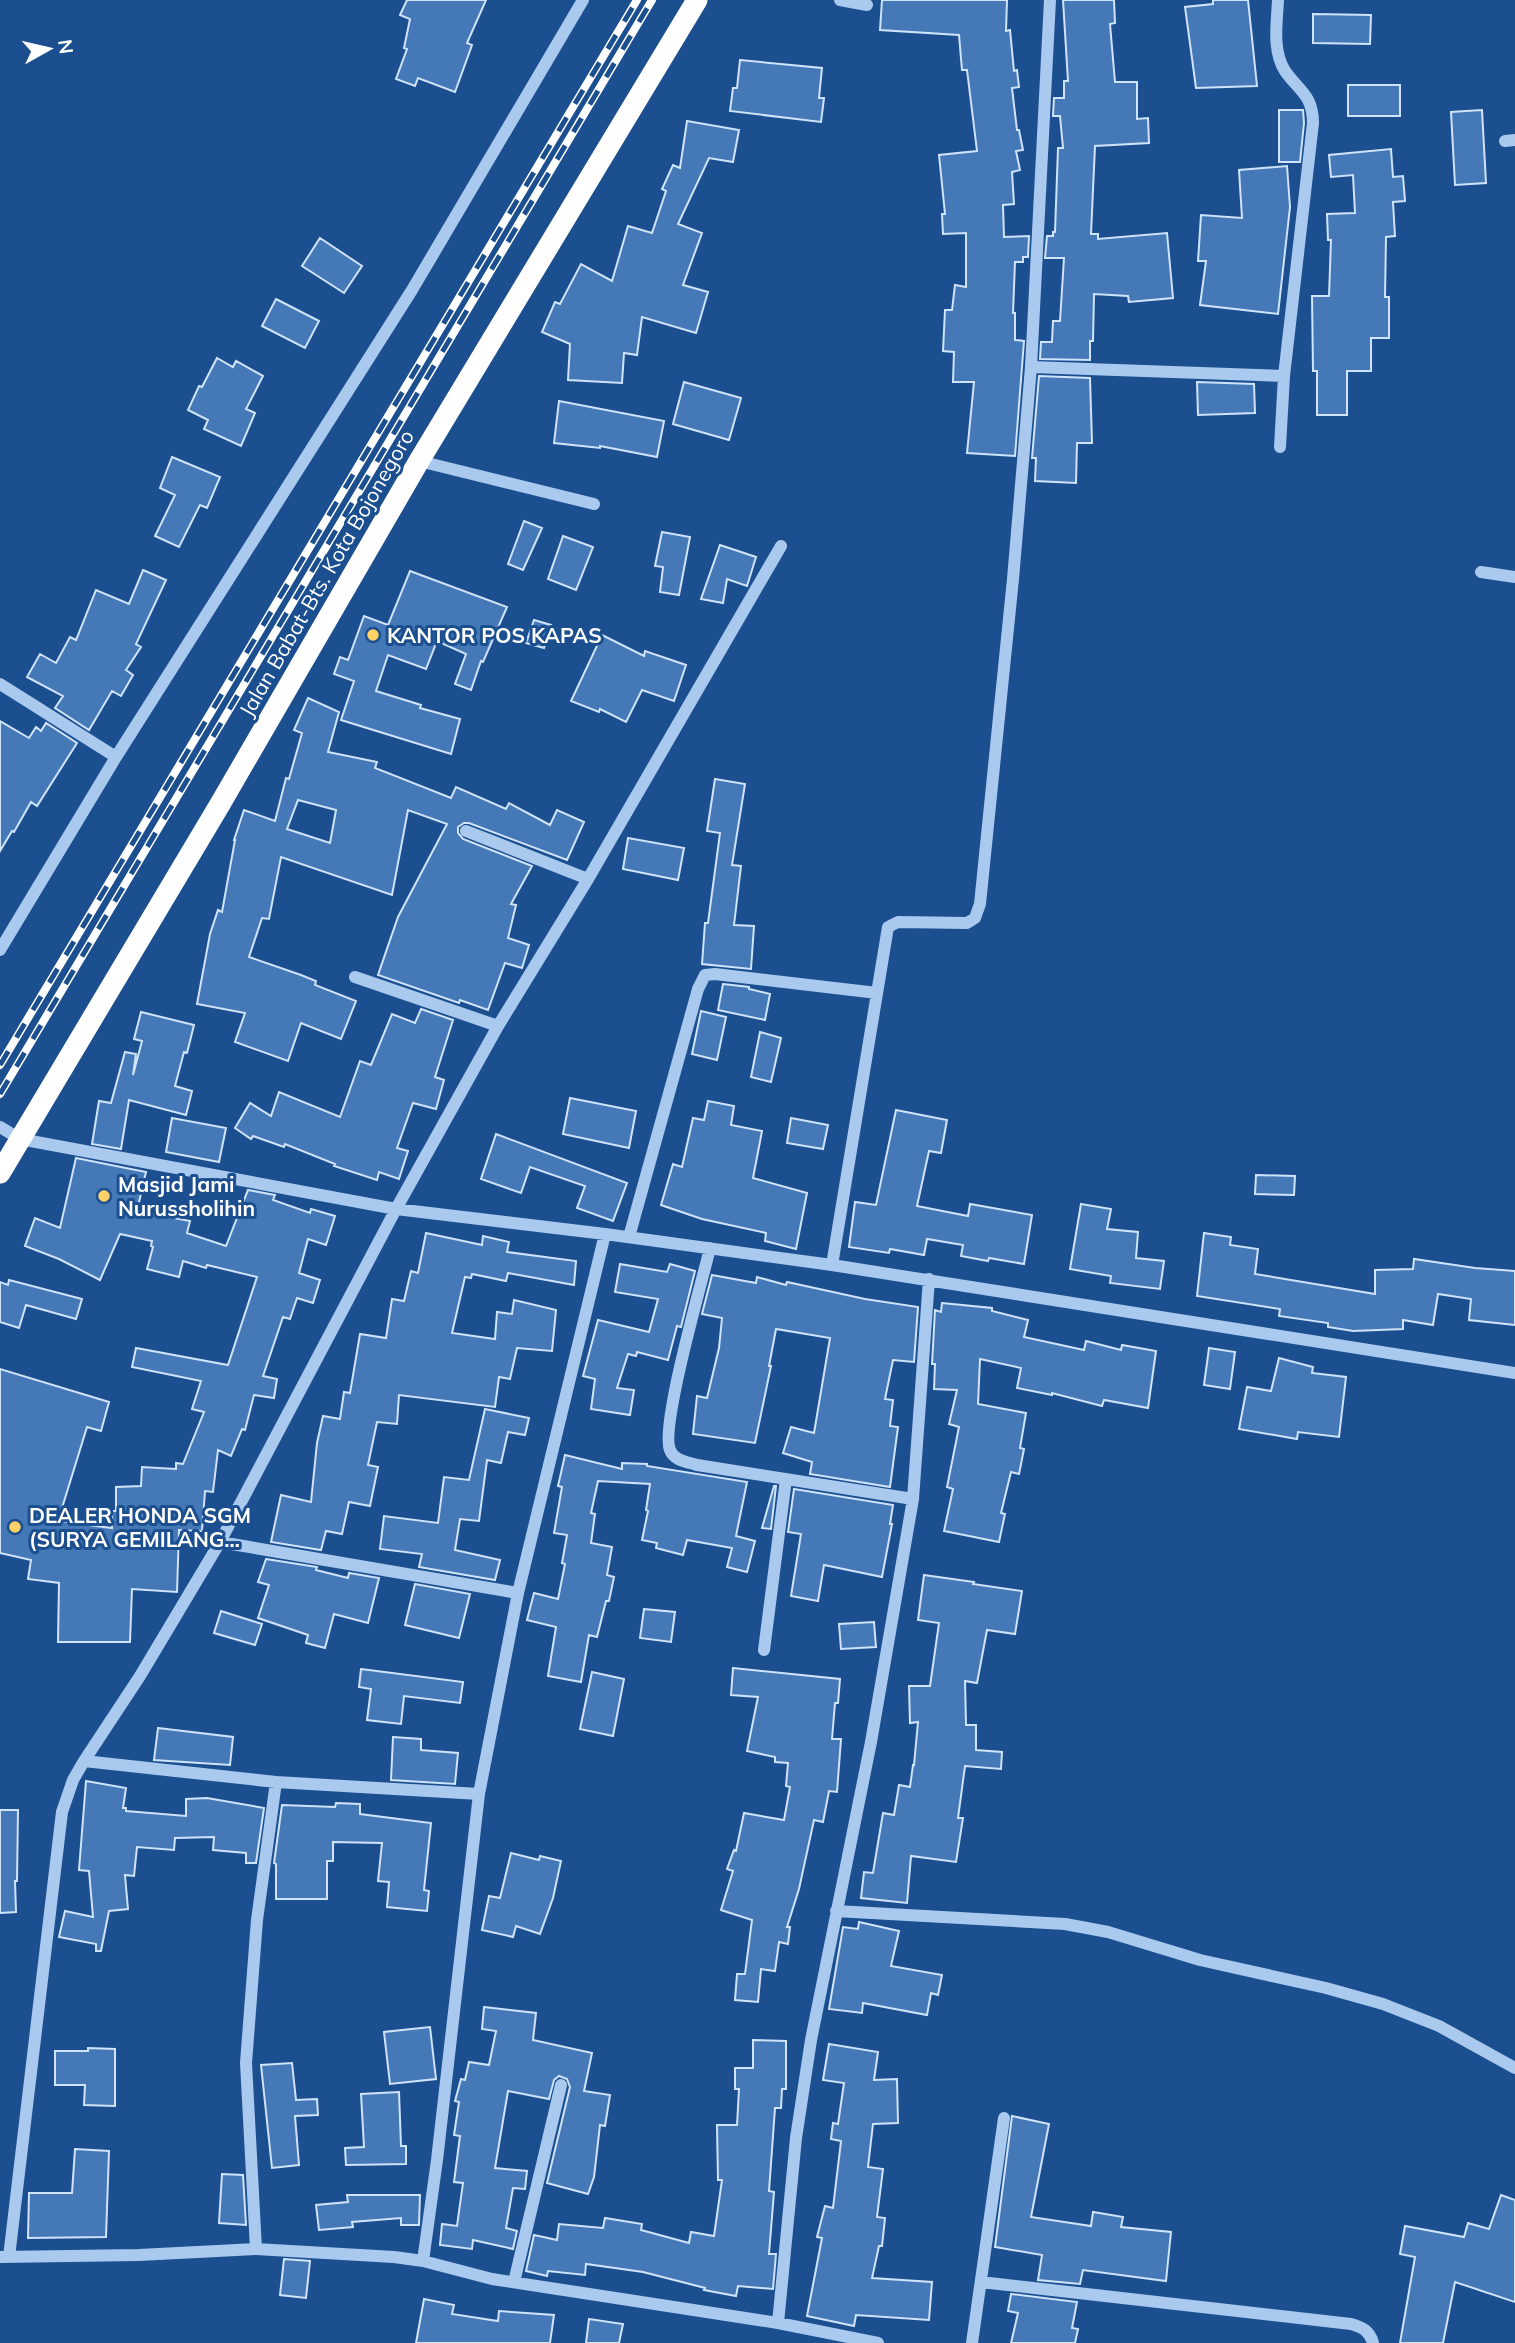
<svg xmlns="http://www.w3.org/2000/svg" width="1515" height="2343" viewBox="0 0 1515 2343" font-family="Mulish,sans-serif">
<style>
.building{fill:#4478b7;stroke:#cfe3fa;stroke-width:2;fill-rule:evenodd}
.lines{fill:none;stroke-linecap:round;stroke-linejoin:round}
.minor{stroke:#a9c9ee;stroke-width:12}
.highway{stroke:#fff;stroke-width:21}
.rail-casing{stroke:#fff;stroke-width:8}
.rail{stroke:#1b4f8f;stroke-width:5;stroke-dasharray:16;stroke-linecap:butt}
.poi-dot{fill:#ffd166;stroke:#1b4f8f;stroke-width:2.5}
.labels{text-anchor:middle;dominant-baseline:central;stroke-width:6;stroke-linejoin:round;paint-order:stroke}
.street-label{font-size:21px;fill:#fff;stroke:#1b4f8f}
.poi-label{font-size:21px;font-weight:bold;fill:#fff;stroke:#1b4f8f;text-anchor:start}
</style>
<rect width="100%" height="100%" fill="#1b4f8f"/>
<path class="building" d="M407 0H486L467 43 472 45 455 92 418 78 415 86 396 79 407 49 404 48 410 19 400 15Z
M882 0H1007L1006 31 1010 30 1014 71 1017 70 1019 87 1012 88 1017 130H1019L1023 150 1016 151 1020 170 1012 172 1014 204 1003 205 1004 237 1029 236 1028 257H1023V262H1015L1013 313H1015V340L1024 341 1015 456 967 453 974 382H953L954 352 943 351 945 310H952L955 285 966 287V233L943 234 942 214H945L939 155 977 151 967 70H962L959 35 880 30Z
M1063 0H1114L1115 23 1110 24 1115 82H1137V119L1148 118 1149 143 1095 146 1091 234H1098V239L1167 233 1173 298 1129 302 1128 296 1094 294 1093 341H1090V360L1040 359 1041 342H1052L1053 321H1060L1064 258H1045L1047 236H1053V232H1055L1058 148H1063L1060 116H1053L1054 98H1064V81H1068Z
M1213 0H1248L1257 86 1196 88 1185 7 1213 4Z
M1313 14 1371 15 1370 44 1313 43Z
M740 60 822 68 819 98H824L821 122 730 111 733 88H737Z
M1348 85H1400V116H1348Z
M1279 110H1303L1304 123 1300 162H1279Z
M1482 110 1486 183 1455 185 1451 112Z
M687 121 739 130 733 162 709 158 678 224 702 233 683 285 708 292 696 333 642 317 637 355 624 353 622 383 568 380 570 344 542 332 555 302 560 304 581 264 612 281 628 226 652 233 666 191 662 189 673 165 680 168Z
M1391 149 1393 177 1403 176 1405 201 1393 202 1395 236 1386 237 1385 297H1389V338H1371V371H1347V415H1317V371H1313L1312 296H1329L1331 240H1328L1327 214 1355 213 1353 175 1331 177 1329 155Z
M1287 166 1290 207 1278 314 1200 305 1206 261H1198L1201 215 1242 218 1239 170Z
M320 238 362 266 344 293 302 266Z
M276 299 319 321 305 348 262 326Z
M217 358 233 367 236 361 263 376 246 409 255 413 241 446 204 429 208 420 188 410 199 386 202 387Z
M1039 376 1090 378 1092 443H1077L1076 483 1035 481 1036 458H1032Z
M684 382 741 398 729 440 673 424Z
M1197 382 1254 384 1255 413 1198 415Z
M559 401 664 421 657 457 600 446V448L554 443Z
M172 457 220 477 207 508 200 505 179 547 155 536 175 495 160 488Z
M524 521 542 528 523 570 508 564Z
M662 532 690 537 679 595 660 592 663 567 655 566Z
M563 536 593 547 576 590 548 579Z
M720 545 756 557 747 586 727 579 723 603 701 599Z
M143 570 166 580 136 644 141 647 126 670 133 675 121 696 112 691 89 730 55 708 63 696 27 677 40 654 56 663 70 637 76 640 96 590 129 604Z
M410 571 507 607 483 662 481 661 471 690 455 684 466 654 437 641 426 669 388 655 376 691 421 705 420 708 460 719 451 754 341 720 354 681 334 674 340 657 348 660 364 616 388 625Z
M534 620 551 625 544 648 526 643Z
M602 635 644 656 645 651 686 665 674 701 642 690 626 722 600 709 599 712 571 701Z
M308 698 339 712 328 752 377 762 375 768 451 798 456 787 506 809 509 803 550 825 557 810 584 822 567 860 469 823H464L458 827V833L463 839 532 866 511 904 516 905 508 938 529 945 522 968 505 963 488 1010 460 1000 459 1003 378 975 398 917 447 824 408 810 392 895 281 857 269 919 262 918 249 957 301 975 316 981 315 985 356 1001 341 1039 301 1023 288 1061 235 1042 245 1013 197 1004 210 934 218 910 222 912 235 840H234L244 810 275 821 286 778 289 779 302 733 294 730ZM298 800 336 810 330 843 287 829Z
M0 721 29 738 36 727 41 731 46 723 77 743 37 806 31 802 14 832 12 831 0 851Z
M715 779 745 784 732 865 741 866 734 925 754 926 751 969 702 964 705 923H708L720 833 707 831Z
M628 838 684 848 678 880 623 869Z
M723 984 749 987V989L770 994 765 1020 718 1010Z
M421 1009 453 1020 435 1077 444 1080 436 1109 413 1103 397 1148 408 1151 399 1179 379 1172 377 1180 334 1166 335 1164 285 1144 284 1147 253 1136 251 1139 235 1128 250 1103 271 1116 279 1092 340 1117 360 1061 371 1065 392 1014 415 1023Z
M701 1011 726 1017 717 1060 692 1054Z
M141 1012 194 1025 187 1053 184 1052 175 1086 192 1091 186 1115 129 1100 121 1149 92 1144 99 1101 111 1103 125 1052 136 1054 133 1075 142 1041 134 1039Z
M760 1032 781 1038 771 1082 751 1077Z
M570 1098 636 1111 629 1148 563 1134Z
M708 1101 734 1106 731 1125 762 1131 753 1178 807 1193 796 1249 765 1241 766 1233 702 1219 661 1205 673 1164 682 1167 693 1118 704 1120Z
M896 1110 947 1120 941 1153 929 1151 917 1206 968 1216 970 1204 1032 1215 1024 1264 989 1258 988 1261 961 1256 963 1245 927 1239 924 1255 890 1249 889 1253 849 1247 855 1202 876 1205Z
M172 1118 226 1128 219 1162 166 1152Z
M791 1118 828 1125 823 1149 787 1143Z
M496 1134 627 1183 613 1221 577 1208 585 1186 530 1167 521 1193 481 1179Z
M76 1158 146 1172 137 1211 190 1221 187 1233 226 1246 248 1190 275 1195 273 1200 310 1213 311 1209 335 1216 326 1245 308 1239 299 1273 320 1280 313 1303 297 1298 290 1319 283 1317 263 1376 277 1379 274 1398 254 1395 245 1430 242 1429 231 1456 218 1450 213 1492 205 1491 202 1531 179 1530 177 1592 132 1589 130 1642H58L59 1583 28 1579 31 1560 0 1553V1369L109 1402 101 1431 87 1427 58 1521 112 1528V1511H116V1487L141 1486 142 1467 176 1469V1463L183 1464 204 1412 192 1409 201 1381 132 1367 136 1348 228 1365 257 1277 207 1265 206 1268 183 1261 179 1277 147 1269 153 1247 151 1246 152 1241 120 1234 100 1280 59 1259 25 1246 35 1218 60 1228Z
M1256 1175 1295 1176 1294 1195 1255 1194Z
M1081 1204 1111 1209 1107 1229 1138 1232 1136 1258 1164 1261 1160 1289 1110 1283 1111 1276 1070 1269Z
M426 1233 482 1245 483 1236 509 1242 507 1252 576 1261 574 1285 508 1273 506 1281 472 1274 471 1278 465 1277 452 1333 495 1339 497 1312 512 1314 514 1300 556 1310 552 1351 517 1348 510 1379 499 1377 495 1407 399 1395 397 1424 377 1422 368 1465 378 1467 370 1506 349 1502 342 1534 326 1531 321 1550 271 1542 281 1495 311 1502 317 1443 323 1416 340 1419 344 1392 350 1393 360 1334 386 1338 392 1299 404 1301 411 1271 418 1273Z
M1204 1233 1231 1237 1230 1245 1258 1249 1255 1274 1375 1294V1270L1413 1269 1414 1259 1475 1268 1515 1271V1325L1469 1320 1471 1299 1438 1294 1433 1325 1403 1320V1329L1353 1331 1328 1327V1323L1279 1316 1280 1309 1197 1296Z
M620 1264 667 1272 670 1264 695 1271 681 1327 677 1326 668 1360 637 1352 636 1356 628 1354 617 1388 634 1390 630 1415 591 1409 595 1379 583 1376 598 1320 649 1332 658 1299 615 1292Z
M712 1275 756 1283 757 1277 786 1285 787 1282 865 1299 918 1307 914 1362 893 1360 885 1399 893 1400 890 1426 898 1427 890 1487 810 1474 812 1462 783 1453 791 1427 814 1433 830 1338 776 1329 769 1366H771L755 1443 693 1434 697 1396 707 1398 719 1348 722 1318 702 1314Z
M9 1280 82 1299 76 1319 26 1305 19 1328 0 1322V1282L8 1285Z
M942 1303 992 1308V1311L1028 1320 1024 1337 1084 1350 1086 1341 1121 1350 1122 1345 1156 1351 1148 1408 1104 1400 1102 1406 1052 1393V1395L1017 1388 1021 1368 980 1359 978 1404 1026 1413 1020 1448 1024 1449 1019 1474 1011 1472 1001 1513 1005 1514 999 1542 944 1531 953 1489 947 1487 959 1427 949 1424 957 1390 934 1389 935 1364H932L935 1310 941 1312Z
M1209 1348 1235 1352 1230 1389 1204 1385Z
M1279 1358 1313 1367 1312 1373 1346 1377 1339 1437 1298 1432 1297 1439 1239 1429 1247 1387 1271 1391Z
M485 1409 529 1418 525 1435 508 1432 501 1463 487 1460 479 1521 460 1519 455 1550 500 1560 495 1580 419 1567 422 1554 380 1549 384 1516 438 1523 444 1477 469 1480Z
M565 1455 622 1469V1463L647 1464V1466L747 1482 736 1536 755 1541 747 1572 727 1567 732 1548 687 1540 683 1555 656 1548 657 1543 642 1540 648 1511 646 1510 650 1484 598 1481 591 1513 595 1514 591 1543 612 1547 607 1575 614 1577 609 1601H606L597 1637 589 1635 581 1682 548 1676 556 1627 527 1620 534 1593 558 1599 565 1564 562 1563 567 1535 554 1533 562 1487 558 1486Z
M774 1486H776L771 1529 762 1528Z
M794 1489 893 1505 890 1524H892L882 1577 824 1565 818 1601 791 1596 801 1534 788 1532Z
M266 1559 317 1567 316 1570 348 1578 349 1573 379 1578 368 1623 334 1614 325 1648 306 1643 308 1635 258 1618 269 1585 258 1582Z
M924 1575 974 1582 973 1584 1022 1591 1015 1634 987 1630 977 1683 965 1681 966 1725H976V1750L1002 1752 1001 1769 965 1766 958 1818H963L956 1862 911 1856 907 1903 861 1898 864 1872 873 1873 883 1813 894 1815 899 1785 910 1787 913 1765H914L918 1722 910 1723 909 1686H930L939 1623 918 1620Z
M415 1584 470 1594 459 1638 405 1625Z
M644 1609 675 1612 671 1642 640 1638Z
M221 1611 262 1624 255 1645 214 1633Z
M874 1622 876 1647 841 1649 839 1624Z
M733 1668 840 1679 838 1703H835L832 1739H841L837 1792 829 1791 823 1822 814 1820 799 1889 787 1927H790L788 1944 779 1942 775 1971 761 1969 758 2002 735 2000 737 1974H745L752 1920 721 1910 733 1871 727 1869 734 1850 736 1851 744 1813 784 1820 790 1787 786 1786 788 1763 775 1762V1757L747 1751 758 1697 731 1695Z
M361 1669 463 1682 460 1703 404 1696 401 1724 367 1720 371 1689 359 1687Z
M592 1672 624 1679 613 1736 580 1729Z
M158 1728 233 1737 230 1765 154 1760Z
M393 1737 421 1739V1750L458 1753 455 1784 391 1780Z
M86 1781 126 1788 123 1808H126V1811L186 1816V1799L207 1798 264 1808 256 1863H246V1853L213 1850 214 1837 175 1838 174 1850 137 1847 134 1876 125 1875 128 1909 109 1911 101 1951H96V1944L59 1937 65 1911 93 1917 89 1871 79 1870Z
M336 1803 360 1804V1814L431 1823 424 1890 429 1891 427 1911 387 1907 389 1882 378 1881 382 1843 333 1842V1861H327V1899H276V1864L274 1863 282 1805 335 1807Z
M0 1810H18L17 1881H15L16 1912 0 1913Z
M511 1853 539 1860 540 1856 561 1861 553 1898 540 1934 516 1926 513 1937 482 1930 489 1896 500 1898Z
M859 1922 899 1931 891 1966 942 1975 938 1995 931 1993 927 2015 863 2003 862 2013 829 2009 843 1927 858 1929Z
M484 2007 536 2013 533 2040 592 2053 584 2091 610 2095 605 2126 600 2125 594 2177 588 2194 547 2183 570 2087 567 2079 559 2076 554 2080 549 2099 508 2091 495 2168 527 2171 525 2189 513 2188 506 2228 517 2231 513 2249 473 2240 472 2249 440 2245 442 2224 457 2226 463 2183 454 2182 460 2136 454 2135 459 2102 455 2101 461 2079 465 2080 469 2062 489 2065 496 2031 482 2029Z
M430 2027 436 2079 390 2084 384 2032Z
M753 2040 786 2041V2089H782L781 2108H775L769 2191 774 2192 769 2254H776L773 2289 738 2286 736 2296 704 2290 705 2288 643 2272 586 2264 585 2275 548 2271 547 2276 526 2271 534 2235 557 2240 559 2224 603 2228 605 2218 642 2224 641 2230 689 2243 691 2232 714 2236 722 2180H718L717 2125H737L739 2089H735V2068H753Z
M829 2044 878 2052 874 2080 897 2079 898 2123 873 2124 868 2167 883 2169 877 2217 885 2218 882 2246H879L872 2278 932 2282 929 2320 856 2315 854 2326 807 2316 822 2238 817 2237 825 2206 833 2208 841 2141 831 2139 833 2123 838 2124 844 2083 823 2080Z
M88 2048 115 2049V2106L84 2105 85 2085H55V2051H88Z
M292 2063 296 2100 317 2099 318 2115 295 2116 299 2165 272 2168 261 2065Z
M399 2092 401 2146H406V2164L346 2165 345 2148 364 2147 361 2094Z
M1012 2116 1049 2124 1031 2217 1091 2226 1093 2212 1123 2217 1121 2227 1171 2232 1166 2281 1083 2270 1080 2284 1038 2280 1042 2255 995 2247Z
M75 2149 109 2151 106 2237 28 2238 29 2193H72Z
M222 2174 243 2175 246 2225 219 2223Z
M347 2195H420L419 2225H401V2218L352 2222 353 2227 319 2230 316 2205 348 2202Z
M1501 2195 1515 2200V2302L1455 2282 1443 2343H1400L1415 2257 1400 2254 1405 2226 1464 2237 1468 2223 1489 2229Z
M284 2259 310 2261 306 2298 280 2295Z
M1011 2294 1077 2302 1072 2328 1078 2329 1075 2343H1011L1018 2313 1008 2311Z
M424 2299 454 2305 452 2314 498 2321 499 2311 554 2315 550 2343H416Z
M589 2319 623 2324 619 2343H586Z"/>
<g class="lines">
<path class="minor" d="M840 0 867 5
M1278 0C1277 22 1272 51 1285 71 1299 91 1313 95 1313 123L1284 376 1280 447
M1505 141 1515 140
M1031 367 1284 376
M419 461 594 504
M1481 572 1515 577
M0 684 116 757
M466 831 588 879
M0 950 116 757 412 290 583 0
M355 977 498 1026
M0 1127 20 1139 396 1209 605 1234 832 1265 1515 1373
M629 1237 698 989 705 975 715 974 877 993
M710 1248C702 1282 660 1427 670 1450 674 1461 688 1462 697 1465L913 1499
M832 1265 888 927 898 922 967 923 975 918 980 904 1013 579 1031 367 1050 0
M220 1542 518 1593
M764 1650 786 1479
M84 1761 276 1782 479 1794
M836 1911 1065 1924 1108 1932 1200 1960 1326 1988 1383 2004 1439 2026 1515 2068
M256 2249 246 2063 257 1920 276 1782
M0 2257 139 2255 256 2249 394 2257 423 2261 492 2279 778 2323 878 2343
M9 2257 62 1812 73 1780 84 1761 140 1676 220 1542 396 1209 498 1026 588 879 781 546
M423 2261 437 2160 479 1794 518 1593 605 1234
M514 2282 561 2085
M981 2282 1351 2324C1362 2327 1370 2331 1373 2343
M778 2323 796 2138 811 2040 871 1742 913 1499 929 1279
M972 2343 1004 2118"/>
<path class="highway" d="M0 1173 219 806 419 461 697 0"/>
<g class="rail-casing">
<path id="rail" d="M0 1065 637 0
M0 1094 652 0"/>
</g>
<use href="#rail" class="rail"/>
</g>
<g class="poi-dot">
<circle cx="373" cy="635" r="7"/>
<circle cx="104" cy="1196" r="7"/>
<circle cx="15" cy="1527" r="7"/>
</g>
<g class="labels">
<g class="street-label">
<text transform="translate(326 573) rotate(-60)">Jalan Babat-Bts. Kota Bojonegoro</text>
</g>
<g class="poi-label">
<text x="387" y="635">KANTOR POS KAPAS</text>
<text x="118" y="1184">Masjid Jami<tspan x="118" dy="24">Nurussholihin</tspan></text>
<text x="29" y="1515">DEALER HONDA SGM<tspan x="29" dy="24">(SURYA GEMILANG…</tspan></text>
</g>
</g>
<g transform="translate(49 49) rotate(82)" stroke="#1b4f8f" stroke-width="5" paint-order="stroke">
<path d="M0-5L12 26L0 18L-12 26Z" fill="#ffffff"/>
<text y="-10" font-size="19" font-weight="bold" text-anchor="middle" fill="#ffffff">N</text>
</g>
</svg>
